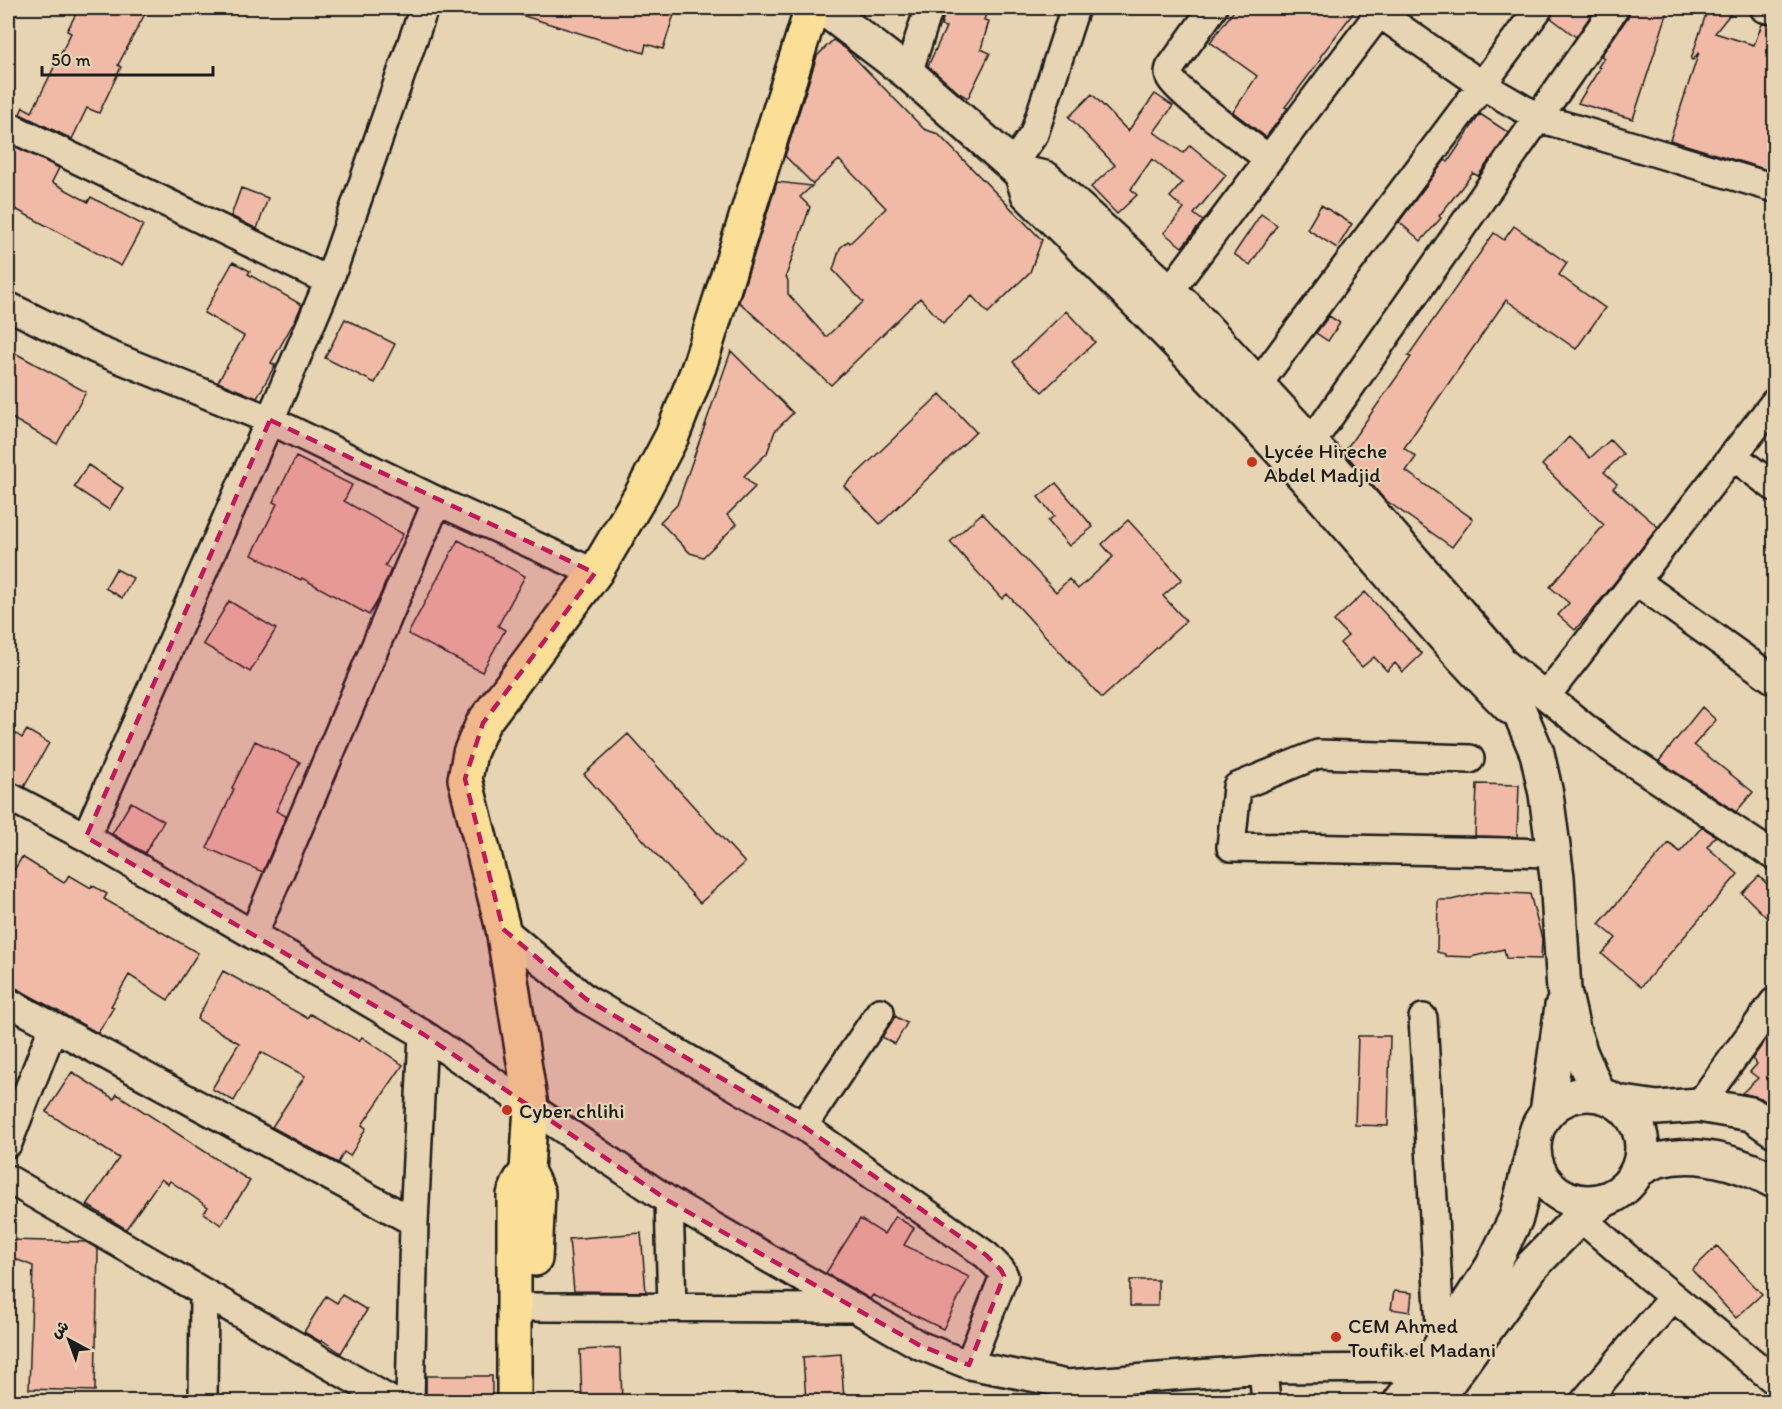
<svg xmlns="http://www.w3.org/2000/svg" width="1782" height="1409" viewBox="0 0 1782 1409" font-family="Itim,'Playpen Sans Arabic',sans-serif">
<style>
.building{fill:#f1baa6;stroke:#1c1c1c;stroke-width:1.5}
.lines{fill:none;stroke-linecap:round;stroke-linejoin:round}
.minor-casing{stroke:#1c1c1c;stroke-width:32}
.tertiary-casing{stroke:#1c1c1c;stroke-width:38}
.primary-casing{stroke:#1c1c1c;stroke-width:38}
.minor{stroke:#e7d4b2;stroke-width:27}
.tertiary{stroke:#e7d4b2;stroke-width:33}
.primary{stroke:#fbdf96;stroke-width:33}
.marked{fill:#c2185b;fill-opacity:0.2;stroke:#c2185b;stroke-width:4.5;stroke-dasharray:12 8;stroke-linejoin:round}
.poi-dot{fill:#c8321e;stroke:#e7d4b2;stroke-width:2}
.labels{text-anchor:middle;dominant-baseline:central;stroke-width:4.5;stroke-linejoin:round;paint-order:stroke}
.poi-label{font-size:21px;fill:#1c1c1c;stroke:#e7d4b2;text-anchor:start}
</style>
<rect width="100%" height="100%" fill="#e7d4b2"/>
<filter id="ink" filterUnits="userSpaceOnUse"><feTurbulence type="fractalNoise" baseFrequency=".0167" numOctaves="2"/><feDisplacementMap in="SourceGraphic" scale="12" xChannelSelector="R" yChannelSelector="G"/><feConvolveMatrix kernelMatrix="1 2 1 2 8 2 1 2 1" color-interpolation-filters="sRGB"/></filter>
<g filter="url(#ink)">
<path class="building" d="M79 8H148L118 65 121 67 99 113 87 108 72 139 20 114 23 107 32 112 71 33 67 31Z
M512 8H676L663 49 646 44 644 53 511 12Z
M946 8H988L984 20 989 21 981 49 990 53 968 98 959 93 928 66 946 27 941 26Z
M1236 8H1357L1320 57 1321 59 1285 107 1288 108 1266 137 1233 112 1257 76 1210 42Z
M1554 8H1596L1576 37 1551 18Z
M1630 8H1669L1633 119 1578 103 1600 68 1598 67 1604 58 1601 56 1628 17Z
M1708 8H1735L1715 33 1754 45 1762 24 1774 25V172L1670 140 1699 52 1693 60 1691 59Z
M833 40 846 49 924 129 938 134 1042 240 1030 272 988 313 972 296 943 323 920 298 831 385 739 302 777 182 812 186 800 197 810 207 786 276 788 281V294L826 337 863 302 833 270 840 248 848 241 850 243 886 208 839 160 813 184 785 156 817 56Z
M1092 94 1128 131 1155 94 1173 106 1154 132 1183 153 1190 145 1226 175 1194 214 1203 221 1182 247 1164 233 1184 209 1170 197 1182 183 1152 159 1131 189 1137 195 1117 214 1091 187 1115 165 1069 117Z
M1480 114 1509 133 1478 176 1473 173 1439 216 1441 218 1421 241 1399 222 1445 160 1448 162Z
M8 143 59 168 52 182 88 202 91 197 143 225 121 266 8 205Z
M241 188 268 198 257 229 231 216Z
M1321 205 1352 224 1337 248 1307 229Z
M1261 214 1277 225 1250 265 1234 254Z
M1514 226 1567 263 1559 275 1605 308 1576 349 1506 300 1404 448 1416 457 1406 471 1473 519 1452 547 1384 499 1344 452 1411 357 1408 356 1494 233 1504 240Z
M233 262 250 271 248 274 302 305 295 320 271 363 275 365 257 398 218 382 244 336 204 313Z
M1066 311 1095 342 1042 392 1013 362Z
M1329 316 1340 323 1328 341 1316 333Z
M345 319 395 344 375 383 325 358Z
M731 351 793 413 775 431 767 453 744 476 755 487 727 515 737 524 703 557 690 553 660 522 677 505Z
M15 353 86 392 57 444 8 416V366Z
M940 394 976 432 880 524 844 486Z
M1569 437 1590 458 1610 440 1623 454 1604 472 1617 484 1613 488 1658 527 1604 596 1575 630 1558 615 1569 603 1550 587 1604 525 1542 465Z
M296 457 352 485 344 501 403 534 385 566 391 569 378 600 369 615 302 578 301 580 252 555 277 504 273 502Z
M88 465 123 488 109 510 74 487Z
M1056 483 1093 527 1069 546 1048 521 1054 516 1038 497Z
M982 513 1056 592 1069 579 1078 589 1113 557 1102 544 1128 520 1182 579 1163 596 1186 621 1102 698 1007 594 1002 599 950 542Z
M458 540 525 576 498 626 505 630 482 672 408 634Z
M116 569 133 578 122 598 105 588Z
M1365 592 1422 654 1403 672 1395 663 1387 671 1374 657 1362 667 1340 643 1348 636 1334 621Z
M229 601 276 629 250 672 203 644Z
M1702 707 1716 720 1694 745 1753 792 1736 812 1659 761Z
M8 728 22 738 27 730 49 743 24 787 8 780Z
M628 734 745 863 700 903 584 774Z
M255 741 300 762 276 811 286 816 263 872 207 848 234 789 232 788Z
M1477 784 1519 785 1517 837 1475 836Z
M131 802 164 821 145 853 112 834Z
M1702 827 1716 836 1707 847 1738 874 1641 987 1602 954 1616 938 1599 924 1669 843 1680 852Z
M22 857 64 883 69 875 91 888 92 885 107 894 104 899 198 953 168 1000 129 975 111 1006 114 1007 98 1033 16 988 8 986V880Z
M1759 876 1774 891V925L1742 893Z
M1485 892 1530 894 1542 939 1541 959 1506 958 1504 949 1471 957 1445 956V954L1437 952 1438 900H1451Z
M223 971 307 1018 310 1014 359 1041 362 1037 403 1065 362 1125 366 1128 350 1156 344 1152 338 1163 272 1127 305 1076 261 1052 234 1101 212 1089 239 1043 197 1019Z
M895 1016 907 1023 895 1044 882 1037Z
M1358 1036H1390L1388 1126 1355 1125Z
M1767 1038 1774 1043V1108L1761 1098 1742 1093 1758 1078 1750 1072 1757 1064 1752 1059Z
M72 1072 114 1099 117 1094 250 1181 221 1225 204 1213 208 1207 170 1181 168 1184 161 1179 126 1229 87 1205 119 1158 46 1112Z
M895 1216 914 1228 904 1245 969 1277 943 1329 873 1295 870 1299 826 1273 860 1219 884 1234Z
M641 1233 646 1292 574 1291 569 1239Z
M8 1240 86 1242 98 1249 95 1391 29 1389 33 1266 8 1256Z
M1717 1246 1762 1294 1736 1318 1692 1270Z
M1130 1280H1158V1306H1130Z
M1394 1291 1412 1293 1410 1312 1391 1309Z
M342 1295 367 1310 341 1353 322 1340 321 1342 304 1332 326 1296 337 1303Z
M620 1348 622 1401H582L580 1350Z
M841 1354 844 1401H806L803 1357Z
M426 1376H492V1401H426Z"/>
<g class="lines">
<g class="minor-casing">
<path id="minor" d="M1213 8 1170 68C1169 72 1168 73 1170 77 1176 92 1252 146 1269 159L1383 8
M1764 8 1774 10
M1379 13 1482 85 1539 118 1774 188
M908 73 929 8
M8 126 329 281
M1012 165 1034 134 1075 8
M8 306 95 349 270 420 437 501 595 573
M1157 308 1269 159
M1246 400 1482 85 1539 8
M1733 456 1774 487
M1298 458 1311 443 1615 8
M1636 581 1774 680
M1496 656 1608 746 1774 856
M1546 696 1774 403
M1470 759 1318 754 1237 787 1231 847 1554 853
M8 796 86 837 423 1034 669 1201 919 1345 969 1365 1067 1384 1263 1369 1441 1368
M86 837 270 420 329 281 424 8
M503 929 586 999 803 1126 880 1012
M253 935 437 501
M8 1002 414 1222
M1423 1018 1441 1345
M1699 1105 1774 1002
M803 1126 986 1255 1001 1270 1004 1276 969 1365
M8 1143 53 1027
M8 1179 393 1402
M669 1201 672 1307
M1580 1217 1649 1277 1774 1380
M532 1307 855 1308
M1263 1369 1266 1402
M203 1402 204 1293
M410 1402 414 1222 423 1034
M1584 1402 1673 1297"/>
</g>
<g class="tertiary-casing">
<path id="tertiary" d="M823 8 908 73 1021 173 1028 194C1118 282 1207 371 1292 463 1366 543 1433 630 1510 707
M1021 173 1045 178 1185 306 1311 443 1496 656 1537 753 1546 794 1557 877 1564 990 1573 1030 1581 1054 1599 1095
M1534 1148a54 54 0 1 1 108 0a54 54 0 1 1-108 0Z
M1617 1102 1657 1108 1699 1105 1751 1114 1774 1130
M1547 1113 1562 1006
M1638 1170C1644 1167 1651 1162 1659 1160 1699 1150 1739 1163 1774 1181
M1400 1402 1426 1368 1492 1267 1516 1218 1534 1147
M1434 1402 1530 1268 1580 1217 1606 1199"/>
</g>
<g class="primary-casing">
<path id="primary" d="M527 1171 538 1193 535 1259
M514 1402V1195L520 1181 527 1171 531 1106 503 929 465 779 470 753 483 723 595 573 641 495 672 436 699 367 812 8"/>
</g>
<use href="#minor" class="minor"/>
<use href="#tertiary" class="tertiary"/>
<use href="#primary" class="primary"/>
</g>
</g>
<path class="marked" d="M270 420 595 573 483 723 465 779 503 929 586 999 803 1126 986 1255 1001 1270 1004 1276 969 1365 919 1345 669 1201 423 1034 86 837Z"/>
<g class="poi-dot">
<circle cx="1252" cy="462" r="6"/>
<circle cx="507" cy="1110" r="6"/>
<circle cx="1336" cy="1337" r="6"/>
</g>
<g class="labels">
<g class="poi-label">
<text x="1264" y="450">Lycée Hireche<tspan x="1264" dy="24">Abdel Madjid</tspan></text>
<text x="519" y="1110">Cyber chlihi</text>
<text x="1348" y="1325">CEM Ahmed<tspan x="1348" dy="24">Toufik el Madani</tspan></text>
</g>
</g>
<rect width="1782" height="1409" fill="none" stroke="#e7d4b2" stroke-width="30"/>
<rect x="15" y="15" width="1752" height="1379" fill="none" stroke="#1c1c1c" stroke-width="2" filter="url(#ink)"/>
<g transform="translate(69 1340) rotate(319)" stroke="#e7d4b2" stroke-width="4.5" paint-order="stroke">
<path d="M0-4.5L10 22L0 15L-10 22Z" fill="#1c1c1c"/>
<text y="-9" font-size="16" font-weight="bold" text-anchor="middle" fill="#1c1c1c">ش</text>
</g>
<path d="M42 66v9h171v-9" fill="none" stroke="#1c1c1c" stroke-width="3"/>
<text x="51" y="66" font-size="18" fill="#1c1c1c" stroke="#e7d4b2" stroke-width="4.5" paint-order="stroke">50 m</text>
</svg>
